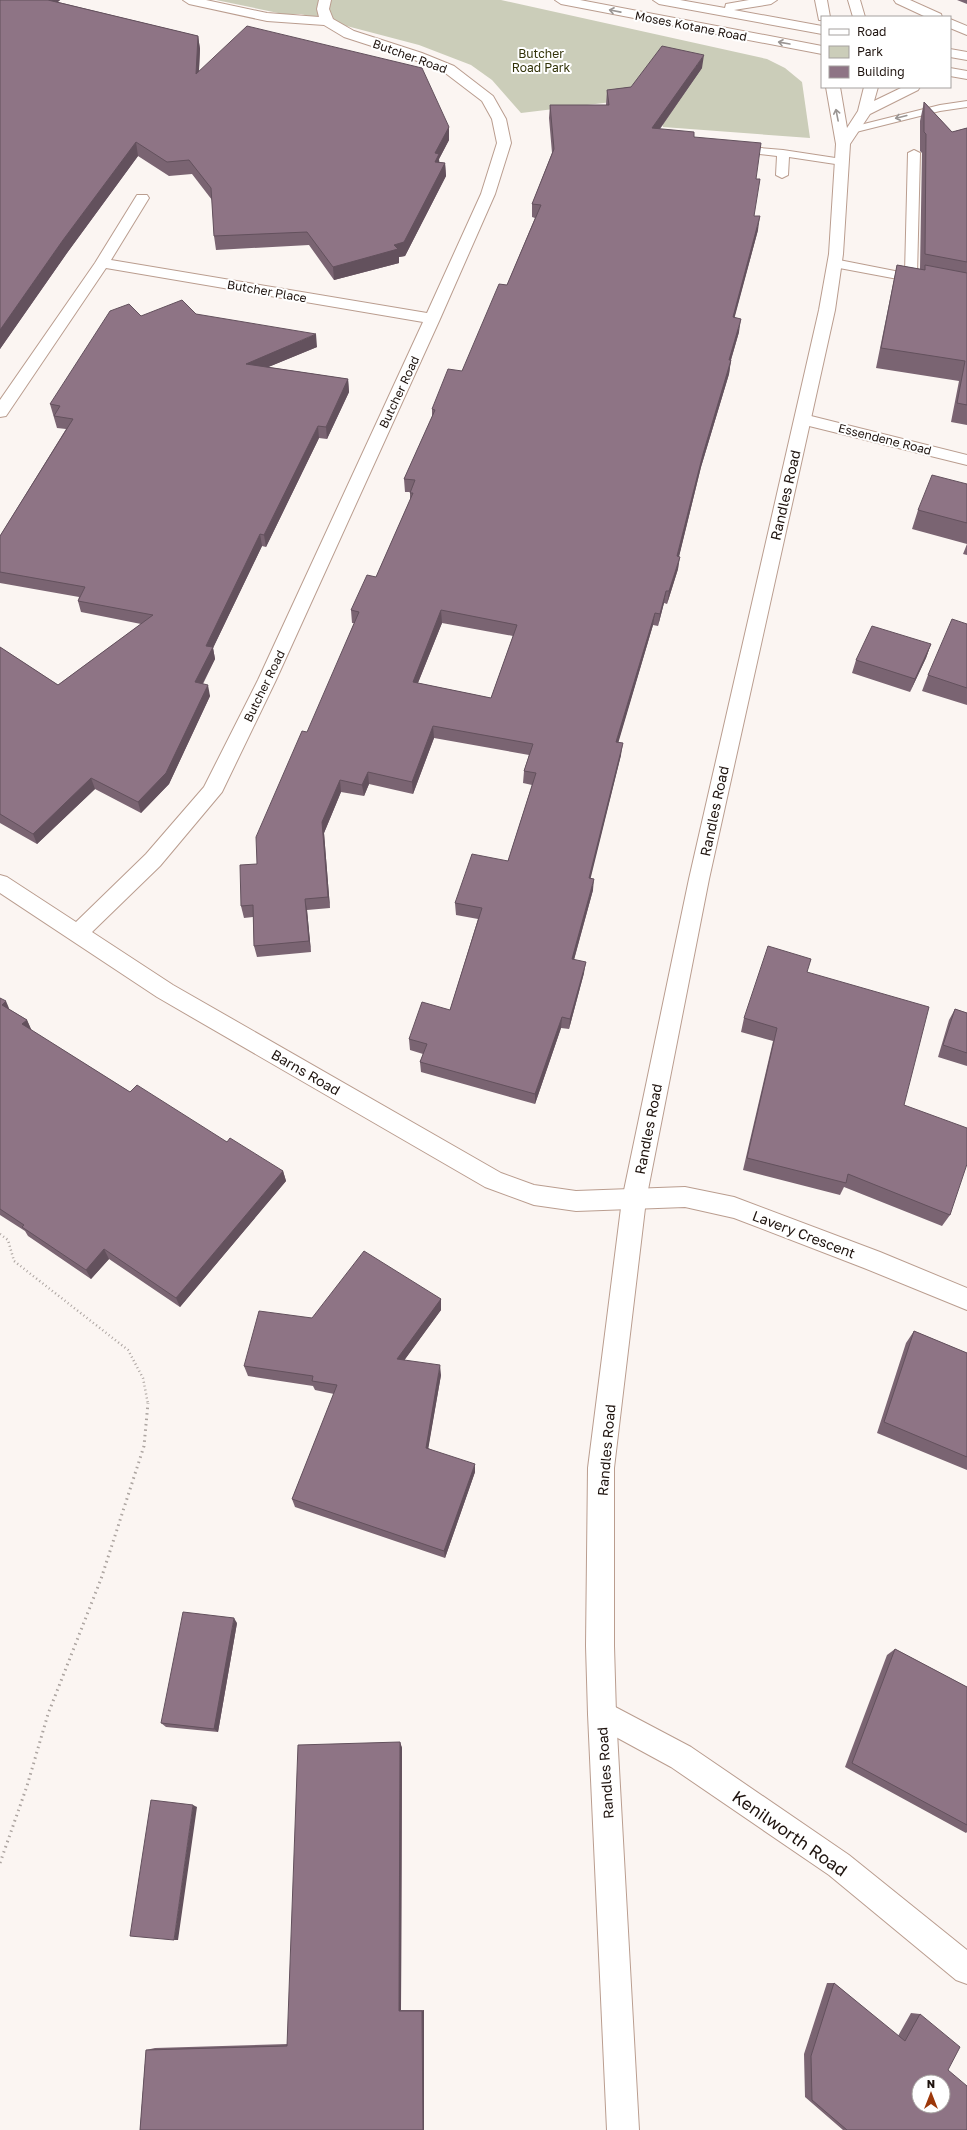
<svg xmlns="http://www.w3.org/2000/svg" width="967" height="2130" viewBox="0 0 967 2130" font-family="'Golos Text',sans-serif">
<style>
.green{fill:#cbcdb9}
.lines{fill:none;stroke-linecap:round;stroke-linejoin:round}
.service-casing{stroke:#ba9d8f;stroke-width:2}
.minor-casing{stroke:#ba9d8f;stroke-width:2}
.tertiary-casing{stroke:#ba9d8f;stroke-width:2}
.path-far1{stroke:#aca4a0;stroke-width:2.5;stroke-dasharray:1 3;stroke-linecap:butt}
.path{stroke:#aca4a0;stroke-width:3;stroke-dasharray:1.5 4;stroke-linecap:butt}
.service{fill:#fff;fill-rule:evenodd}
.minor{fill:#fff;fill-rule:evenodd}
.tertiary{fill:#fff;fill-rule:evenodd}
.wall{fill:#7a6472;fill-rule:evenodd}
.shaded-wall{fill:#63515d}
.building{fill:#8e7485;stroke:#63515d;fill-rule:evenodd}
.oneway{stroke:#9a9593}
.labels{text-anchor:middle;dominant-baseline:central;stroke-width:4;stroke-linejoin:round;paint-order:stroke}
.far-street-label{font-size:12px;fill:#1e130e;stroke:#fff}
.far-park-label{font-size:12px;fill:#323308;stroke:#fff}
.street-label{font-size:14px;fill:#1e130e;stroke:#fff}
.near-street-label{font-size:17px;fill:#1e130e;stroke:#fff}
</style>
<rect width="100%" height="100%" fill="#fbf5f2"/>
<path class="green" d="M216 0H501L767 59 785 68 802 82 810 138 663 127 653 97 521 113 492 80 471 65 419 45 301 14H283Z"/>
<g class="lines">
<g class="service-casing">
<path id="service" d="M967 101V107L940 111 852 133 846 130 848 128 940 105Z
M737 146 783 150 842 159 848 162 842 165 789 157 788 175 782 178 776 175 777 156 733 151 731 149Z
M914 150 920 153 917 275 967 284V292L834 267 828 263 834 259 905 273 908 153Z"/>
</g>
<g class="minor-casing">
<path id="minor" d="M183 0H206L267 13 319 17 317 9 319 0H331L329 9 333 19 354 31 422 53 454 66 493 96 506 119 511 143 495 194 440 319 276 680 222 792 160 866 92 932 173 985 501 1173 534 1185 576 1191 685 1187 734 1197 880 1252 967 1288V1310L864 1268 734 1218 685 1207 576 1211 534 1205 485 1187 157 997 0 893V875L7 877 76 922 146 854 204 787 258 680 423 322 106 268 6 416 0 417V400L95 263 137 195H147L149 198 111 260 427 313 481 194 497 143 492 119 482 101 444 72 412 59 344 37 324 25 267 21 189 4Z
M803 414 967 455V465L797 423 795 419 797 415Z
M602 1700 691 1747 849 1855 967 1950V1984L956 1980 829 1875 671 1767 592 1724 588 1714 592 1704Z"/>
</g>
<g class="tertiary-casing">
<path id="tertiary" d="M555 0H580L822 46V54L561 4Z
M653 0H680L725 8 726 4 749 0H777L771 4 734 10 822 26V34L659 4Z
M815 0H827L830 17H822V20H819Z
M848 0H860L865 17H853Z
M894 0H910L941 14 942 17H926L896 3Z
M950 19 967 26V35L950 28Z
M950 49 967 52V60L950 57Z
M950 68 967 71V79L950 76Z
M826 87H840L847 128 858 111 864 87H878L874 101 903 87H920L918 90 870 114 850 144 843 254 835 310 709 879 646 1200 614 1468V1646L616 1714 639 2130H607L588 1714 586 1646 588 1468 622 1200 689 879 819 310 829 254 836 144Z"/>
</g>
<path class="path-far1" d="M0 1234 8 1240 14 1261 128 1350 143 1378 148 1404"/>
<path class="path" d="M0 1863 27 1786 48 1714 101 1579 144 1446 148 1403"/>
<use href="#service" class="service"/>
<use href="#minor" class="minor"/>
<use href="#tertiary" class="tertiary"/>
</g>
<path class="wall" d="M0 0H60L58 2 198 36 200 49 199 71 449 127V140L439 159V162L445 163 446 176 405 256 399 257V263L334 280 309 245 216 250 214 236 212 200 192 174 169 176 138 156 67 253 0 349Z
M957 0H967V4Z
M702 68 660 129 694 137 756 179 754 216 758 230 734 318 739 332 731 360 729 374 701 467 679 556 678 569 667 604 664 603 658 626 653 625 618 742 621 755 590 878 593 890 574 960 584 973 569 1029 561 1028 535 1104 421 1072 420 1062 423 1054 410 1050 409 1039 450 1010 478 919 456 915 455 903 508 861 532 785 523 783 524 771 529 755 434 738 413 794 369 784 364 796 341 792 324 833 330 908 307 910 311 952 257 957 254 946 253 917 244 918 241 906 257 864 354 623H352L351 610 376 577 410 500V492H405L404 479 432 417V409L462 371 507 285 535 218 532 217V204L552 153 549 118 550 105H606L607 90 631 87ZM442 623 513 636 491 698 418 683Z
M924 102 952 132 967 128V425L951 422 959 381 876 368 893 284 897 265 920 269 922 153 920 151V121Z
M196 314 317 347 268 367 348 379 349 392 327 439 319 438 266 547 262 546 213 648 215 659 203 684 210 696 169 784 141 813 95 789 37 844 0 823V647L58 685 141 624 81 612 78 601 79 597 0 583V536L66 429 57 428 50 404 141 316Z
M967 484V544L912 529 918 510Z
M967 544V555L963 554Z
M967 624V705L922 691 928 675Z
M931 644 926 658 910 692 852 673 856 660Z
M807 972 904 1105 950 1215 942 1226 844 1187 840 1195 743 1170 773 1041 741 1032 744 1018Z
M0 998 9 1009 27 1020 31 1030 130 1092 283 1171 286 1181 180 1307 109 1259 91 1279 28 1236 25 1231 0 1215Z
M955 1009 967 1013V1066L938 1057 949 1020Z
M441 1299V1310L404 1360 441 1375 428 1448 475 1472 445 1558 295 1507 292 1499 334 1394 315 1390 313 1386 248 1376 244 1366 312 1318Z
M914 1331 967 1353V1470L877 1433 906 1343Z
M237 1623 218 1732 166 1727 161 1723Z
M895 1649 967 1687V1832L966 1833 845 1767 887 1655Z
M400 1742 402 1748 401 2010H424V2130H140L146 2050 155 2048 287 2044Z
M827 1983H834L898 2036 911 2013 920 2014 948 2070 967 2130H843L805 2097 804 2054Z"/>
<path class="shaded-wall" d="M43 0H60L46 12Z
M198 36 200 49 198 87 196 74Z
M704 55 702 68 651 141 652 128Z
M449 127V140L439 159 440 167 435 175V153Z
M136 142 138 156 67 253 0 349V330L63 240Z
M445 163 446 176 405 256 399 257V263L334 280 333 267Z
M760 216 758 230 731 331 733 317Z
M741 319 739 332 727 373 729 360Z
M316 334 317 347 247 376 246 364Z
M731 360 729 374 701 467 676 569 677 556 703 454Z
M348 379 349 392 327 439 326 427Z
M318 426 319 438 266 547 264 535Z
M260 534 262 546 213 648 215 659 197 694 195 682 206 646Z
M680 557 678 569 667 604 669 591Z
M666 591 664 603 658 626 660 614Z
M441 610 442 623 413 695V682Z
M655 613 653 625 615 754 616 742Z
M931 644 926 658 910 692 915 679Z
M208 685 210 696 169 784 141 813 138 802Z
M433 726 434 738 413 794 412 782Z
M623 743 621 755 588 889 589 878Z
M368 772 369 784 364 796 362 785Z
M91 778 95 789 37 844 33 834Z
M340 780 341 792 324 833 330 908 328 897 322 822Z
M594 879 593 890 571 970 572 959Z
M305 899 307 910 311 952 309 941Z
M586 962 584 973 569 1029 570 1019Z
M6 1001 11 1013 2 1005Z
M562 1017 561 1028 535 1104V1094Z
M27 1020 32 1031 22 1024Z
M283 1171 286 1181 180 1307 176 1298Z
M104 1249 109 1259 91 1279 86 1270Z
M441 1299V1310L398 1369 397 1359Z
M440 1365 441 1375 427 1456 426 1448Z
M475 1464V1472L445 1558 444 1551Z
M234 1618 237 1623 218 1732 214 1729Z
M400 1742 402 1748 401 2010 399 2011Z
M193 1805 197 1807 178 1940H174Z
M424 2010V2130H423L422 2011Z"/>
<path class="building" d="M0 0H48L198 36 196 74 247 26 422 68 449 127 435 153 439 154 435 162 445 163 404 242 394 245 398 249 333 267 307 232 214 236 211 188 189 160 167 162 136 142 63 240 0 330Z
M662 46 704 55 652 128 694 132V137L761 143 756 179H760L754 216H760L733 317 741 319 729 360H731L703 454 677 556 680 557 669 591H666L660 614 655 613 616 742 623 743 589 878 594 879 572 959 586 962 570 1019 562 1017 535 1094 420 1062 427 1044 409 1039 422 1002 450 1010 482 908 455 903 472 854 508 861 536 773 524 771 533 744 433 726 412 782 368 772 362 785 340 780 322 822 328 897 305 899 309 941 254 946 253 905 241 906 240 865 257 864 256 837 302 731 307 732 359 612 351 610 367 575 376 577 413 493H410L415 480 404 479 435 410 432 409 448 369 462 371 499 284 507 285 541 205 532 204 554 149 550 105H609L607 90 631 87ZM441 610 517 625 491 698 413 682Z
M924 102 952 132 967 128V262L925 254 926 134 924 132Z
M897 265 925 270V265L967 273V405L957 403 965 361 881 348Z
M182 300 196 314 316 334 246 364 348 379 326 427 318 426 264 535 260 534 206 646 213 647 195 682 208 685 166 773 138 802 91 778 33 834 0 814V647L58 685 153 615 78 601 85 587 0 572V536L73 419 54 416 60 406 50 404 110 311 129 304 141 316Z
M932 475 967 484V523L918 510Z
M952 619 967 624V688L928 675Z
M872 626 931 644 915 679 856 660Z
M768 946 811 959 807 972 929 1007 904 1105 967 1128V1164L950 1215 848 1174 846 1183 747 1158 777 1028 744 1018Z
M0 998 6 1001 2 1005 27 1020 22 1024 130 1092 137 1085 227 1142 230 1138 283 1171 176 1298 104 1249 86 1270 22 1227 24 1225 0 1209Z
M955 1009 967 1013V1053L943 1045Z
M364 1251 441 1299 397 1359 440 1365 426 1448 475 1464 444 1551 292 1499 337 1385 312 1381 313 1376 244 1366 259 1311 312 1318Z
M914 1331 967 1353V1457L884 1422Z
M183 1612 234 1618 214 1729 161 1723Z
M895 1649 967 1687V1825L852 1763Z
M400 1742 399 2011H422L423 2130H140L146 2050 287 2046 298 1745Z
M151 1800 193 1805 174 1940 130 1936Z
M834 1983 905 2041 920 2014 960 2047 948 2070 967 2086V2130H847L812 2100 811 2056ZM919 2082H943V2106H919Z"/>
<defs><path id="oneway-shaft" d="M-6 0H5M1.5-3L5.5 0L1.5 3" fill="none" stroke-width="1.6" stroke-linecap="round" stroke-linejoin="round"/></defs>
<g class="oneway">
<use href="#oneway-shaft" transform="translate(615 11) rotate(-169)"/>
<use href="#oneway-shaft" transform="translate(784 43) rotate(-170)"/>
<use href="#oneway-shaft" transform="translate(837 115) rotate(-101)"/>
<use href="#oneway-shaft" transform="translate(901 117) rotate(166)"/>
</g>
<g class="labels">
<g class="far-street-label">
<text transform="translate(691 26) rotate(11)">Moses Kotane Road</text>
<text transform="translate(410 56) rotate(20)">Butcher Road</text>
<text transform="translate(267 291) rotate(10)">Butcher Place</text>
<text transform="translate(399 392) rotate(-65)">Butcher Road</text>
<text transform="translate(885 439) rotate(14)">Essendene Road</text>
<text transform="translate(264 686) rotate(-64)">Butcher Road</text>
</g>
<g class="far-park-label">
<text x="541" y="53">Butcher<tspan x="541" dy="14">Road Park</tspan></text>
</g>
<g class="street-label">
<text transform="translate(785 495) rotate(-77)">Randles Road</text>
<text transform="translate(714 811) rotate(-78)">Randles Road</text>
<text transform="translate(306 1072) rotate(30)">Barns Road</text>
<text transform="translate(648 1129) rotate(-79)">Randles Road</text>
<text transform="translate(804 1234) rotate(21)">Lavery Crescent</text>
<text transform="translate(606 1450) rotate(-85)">Randles Road</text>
<text transform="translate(605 1773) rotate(-94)">Randles Road</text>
</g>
<g class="near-street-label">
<text transform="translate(790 1833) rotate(35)">Kenilworth Road</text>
</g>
</g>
<rect x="821" y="16" width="130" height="72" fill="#ffffff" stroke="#a5a19f"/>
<rect x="829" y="29" width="20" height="6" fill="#ffffff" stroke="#a5a19f"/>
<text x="857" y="36" font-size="12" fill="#1e130e">Road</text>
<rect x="829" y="46" width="20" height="12" fill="#cbcdb9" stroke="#a5a19f"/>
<text x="857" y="56" font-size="12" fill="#1e130e">Park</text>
<rect x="829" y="66" width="20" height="12" fill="#8e7485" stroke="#a5a19f"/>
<text x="857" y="76" font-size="12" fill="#1e130e">Building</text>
<g transform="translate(931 2094)"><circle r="19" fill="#ffffff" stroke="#a5a19f"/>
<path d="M0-3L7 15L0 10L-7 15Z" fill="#9d380a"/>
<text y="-6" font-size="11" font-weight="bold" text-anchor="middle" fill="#1e130e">N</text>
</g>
</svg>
